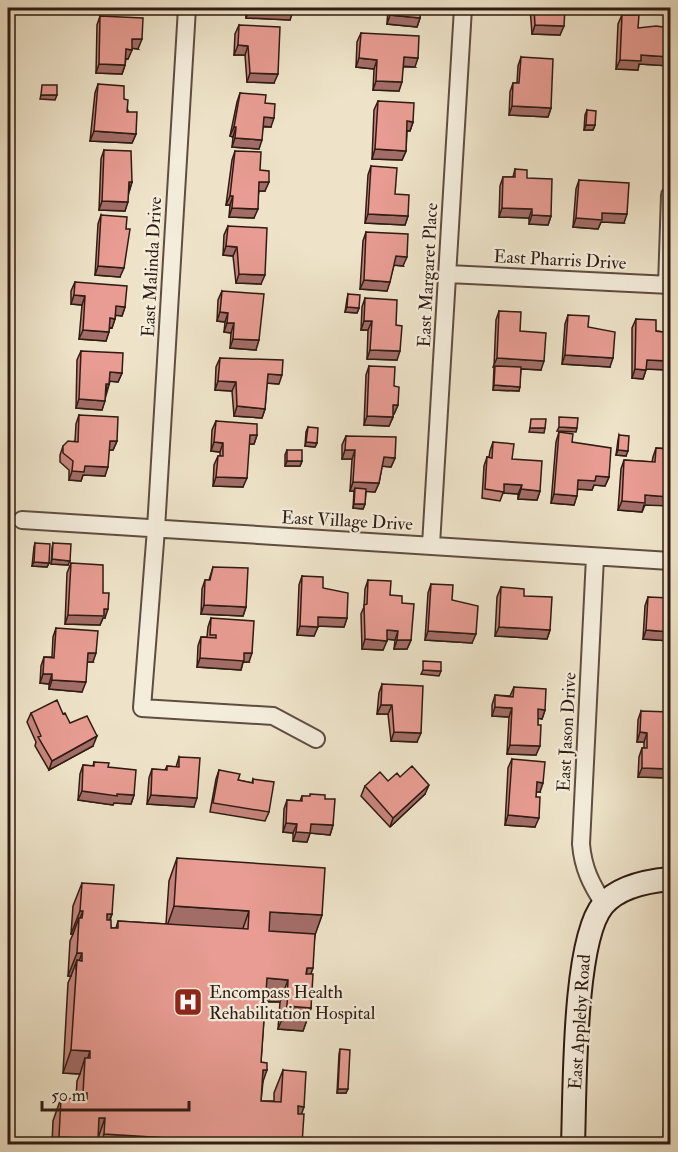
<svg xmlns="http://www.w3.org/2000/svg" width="678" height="1152" viewBox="0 0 678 1152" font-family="'IM FELL Double Pica',serif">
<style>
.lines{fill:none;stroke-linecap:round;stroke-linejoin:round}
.street-casing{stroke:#5f4d40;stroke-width:20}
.secondary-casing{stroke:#2f1b12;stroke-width:26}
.street{stroke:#f4eddc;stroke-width:16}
.secondary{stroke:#f4eddc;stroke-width:22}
.wall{fill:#c8867e;stroke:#2f1b12;stroke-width:1.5}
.shaded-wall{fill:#a26d67;stroke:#2f1b12;stroke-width:1.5}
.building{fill:#e89c93;stroke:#2f1b12;stroke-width:1.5}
.labels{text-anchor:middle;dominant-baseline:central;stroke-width:4.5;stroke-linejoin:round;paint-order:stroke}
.street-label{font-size:18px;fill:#2f1b12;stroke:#f4eddc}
.poi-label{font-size:18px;fill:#2f1b12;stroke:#f4eddc;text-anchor:start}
</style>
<rect width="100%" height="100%" fill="#eee3c9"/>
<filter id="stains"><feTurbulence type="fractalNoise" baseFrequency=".00333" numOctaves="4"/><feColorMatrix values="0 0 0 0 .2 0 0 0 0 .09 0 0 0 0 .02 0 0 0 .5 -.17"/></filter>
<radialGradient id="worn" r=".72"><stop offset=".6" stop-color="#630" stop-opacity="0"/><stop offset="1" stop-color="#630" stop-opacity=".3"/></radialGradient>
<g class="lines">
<g class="street-casing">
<path id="street" d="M187 8 156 529 142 708 273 716 316 739
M448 274 670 285
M667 285 670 195
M22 520 670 561
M431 545 463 8
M595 557 581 844C583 868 591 884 604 904"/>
</g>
<g class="secondary-casing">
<path id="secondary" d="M573 1144C575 1092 573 941 603 905 618 887 648 881 670 879"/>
</g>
<use href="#street" class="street"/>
<use href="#secondary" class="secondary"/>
</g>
<path class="wall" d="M245 8H293L290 20 246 18Z
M388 8H421L420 18 417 27 387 24Z
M523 8H565L560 35 532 34 530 8Z
M622 15 638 28 670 66 639 64 638 70 616 69 618 24Z
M100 16 138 49 132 48 128 59H126L125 65 122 74 96 73 97 25Z
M239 25 274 83 247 82 245 55H234L235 34Z
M361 33 415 67H403L399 91 373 90 374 69 356 67 357 42Z
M521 57 551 108 548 117 509 115 510 92 513 83H517L518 66Z
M98 84 124 99 136 134 132 143 90 141 95 93Z
M240 93 265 103 271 127H263L259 149 232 147 233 137 230 136 237 102Z
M378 101 413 122 410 131H407L406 151 402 160 372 159 374 110Z
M587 110 595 125 593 130H584L585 115Z
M104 150 132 182 129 192 125 211 99 210 101 159Z
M235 151 260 170 265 191H259L254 218 229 217 230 205H226L232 160Z
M371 166 408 216 405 225 365 223 368 175Z
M515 169 527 178 551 216 548 225 529 224V218L499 217 500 186 503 177H513Z
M579 180 624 223 601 222 598 229 573 227 576 189Z
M101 215 120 277 95 275 98 224Z
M228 226 261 284 236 283 233 256 223 255 224 235Z
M366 232 403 266 394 265 387 291 360 289 363 241Z
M75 282 125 307 122 316 116 315 112 328 110 327 106 341 79 339 82 305 71 304V291Z
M222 291 256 350 230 348 231 333 224 332 225 322 217 321 218 300Z
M348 294 359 308 357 313 345 312 347 299Z
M365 298 396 325 397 360 367 359 368 330H361L362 307Z
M499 311 520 331 541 370 521 369 519 391 493 390 496 320Z
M568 315 588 327 610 367 562 364 565 324Z
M636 319 656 331 670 333V370L646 369 643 379 632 378V328Z
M81 351 122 373 118 382 110 381 102 410 76 408 77 360Z
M220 358 279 384 267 383 265 409 262 418 234 416 232 391 215 390 216 367Z
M369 366 394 386 398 405 394 414H393V417L389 426 364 425 366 375Z
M79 415 117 441 113 450H109L105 476 83 475 81 481 69 480V470L60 462V455L63 446 75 441 76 424Z
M216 421 257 435 254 444H249L243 487 213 486 214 465 218 456H220V452L211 451 212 430Z
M308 427 317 443 315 447 305 446 306 432Z
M559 432 572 442 609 477 605 486 594 485 592 490 578 489 574 505 551 503 556 442Z
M619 435 626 456 616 455 618 440Z
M346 436 395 458 391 467 382 466 379 483 375 492 366 491 365 504 363 509 353 508 354 491H350L352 459H342V445Z
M493 442 512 459 540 491 537 500 518 499V494L503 493 500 501 482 498 484 466 487 457H489L490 451Z
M656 448 669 449 642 512 618 510 621 469 624 460 652 462 653 457Z
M287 450 302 461 300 466H285V455Z
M35 543 49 563 47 567 32 566 34 547Z
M53 543 68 565 51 564 52 548Z
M71 563 103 593 105 618H103L100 625 65 624 67 573Z
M213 567 246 607 243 616 201 614 202 589 205 580H209Z
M302 576 323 588 347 618 344 627 318 626 314 636 297 635 299 585Z
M368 580 402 603 411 640 407 649H394L395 640 387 639 383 650 362 649 361 614 364 607 365 589Z
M431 584 452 600 472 643 425 640 428 593Z
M501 587 524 596 550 630 547 639 495 636 497 597Z
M648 597 670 607V641L643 639 645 606Z
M211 618 249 662H243L241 670 197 667 198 646 201 637H207L208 627Z
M56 628 93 662H87L82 692 49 689V684L40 683 41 666 44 657H52L53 637Z
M382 684 417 742 391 741 388 714H377L379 693Z
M514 687 545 710 542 719 538 718 536 755 507 754 509 717 492 716V705L495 695 510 696Z
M641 711 670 778 638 777 639 757 642 748H644V742H637L638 720Z
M31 713 63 714 70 723 93 746 49 770 35 746 36 742 27 722Z
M179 757 194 807 147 804 149 778 152 769 165 770 167 766 176 767Z
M512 759 540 792H536L535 827 505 825 508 768Z
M94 762 108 767 134 795 131 804 114 803 113 805 78 800 80 774 83 765 93 766Z
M219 770 238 780 252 783 253 779 269 812 265 821 210 812 216 779Z
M400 777 425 794 390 827 361 796 365 786 388 781Z
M302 796 325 799 333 825 330 835 310 833 307 842 293 841V833L283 832 284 809 287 800 300 801Z
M177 858 322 915 315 934 311 974V1008L303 1031 278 1029 280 1002H265L261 1062 263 1082 261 1101H274V1093L283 1070 301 1114 302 1144H97V1141L96 1144H52L53 1121 61 1098 76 1099 77 1081 80 1074 63 1073 68 983 71 976H68L70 941 73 934H71L73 906 82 883 112 914 110 920 111 928H116L118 921 166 924 169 881Z
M670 1037V1144H663L665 1139H663L668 1044Z
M340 1049 346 1093H337L339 1054Z"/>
<path class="shaded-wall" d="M107 8H134L132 13 106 11Z
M250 9 293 11 290 20 246 18Z
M390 15 420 18 417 27 387 24Z
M535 25 564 26 560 35 532 34Z
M132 39H142L138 49 129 48Z
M238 45 248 46 245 55H234Z
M126 49 132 50 128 59 123 58Z
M641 55 670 57V66L639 64 638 70 616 69 620 60Z
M404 57 418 58 415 67 400 66Z
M359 58 377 60 374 69 356 67Z
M99 64 125 65 122 74 96 73Z
M250 73 278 74 274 83 247 82Z
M376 81 402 82 399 91 373 90Z
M41 95H57L55 100 40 99Z
M512 106 551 108 548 117 509 115Z
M264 117 274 118 271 127 261 126Z
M407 121 413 122 410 131 404 130Z
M586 125H595L593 130H584Z
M234 127H236L233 137 230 136Z
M94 131 136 134 132 143 90 141Z
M235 138 262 140 259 149 232 147Z
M375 149 406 151 402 160 372 159Z
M129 182H132L129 192Z
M259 182H269L265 191H256Z
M230 196H233L230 205H226Z
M102 201 128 202 125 211 99 210Z
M232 208 258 209 254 218 229 217Z
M502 208 532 209 529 218 499 217Z
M602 213 627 214 624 223 601 222 598 229 573 227 576 218Z
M368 214 408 216 405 225 365 223Z
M532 215 551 216 548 225 529 224Z
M226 246 237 247 233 256 223 255Z
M396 256 407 257 403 266 392 265Z
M98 266 124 268 120 277 95 275Z
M239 274 265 275 261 284 236 283Z
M364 280 390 282 387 291 360 289Z
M74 295 85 296 82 305 71 304Z
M116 306 125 307 122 316 113 315Z
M347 307 359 308 357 313 345 312Z
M220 312 228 313 225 322 217 321Z
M110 318 115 319 112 328 107 327Z
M364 321H372L368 330H361Z
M227 323H234L231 333 224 332Z
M83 330 109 332 106 341 79 339Z
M233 339 259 340 256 350 230 348Z
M370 350 400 351 397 360 367 359Z
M565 355 613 358 610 367 562 364Z
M497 358 544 361 541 370 493 367Z
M647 360 670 361V370L643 369Z
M635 369 646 370 643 379 632 378Z
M110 372 122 373 118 382 107 381Z
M268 374 282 375 279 384 265 383Z
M218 381 236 382 232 391 215 390Z
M106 384H109L106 393Z
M494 385 520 387 519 391 493 390Z
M79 399 105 401 102 410 76 408Z
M393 405H398L394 414H390Z
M237 406 265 409 262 418 234 416Z
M367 416 393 417 389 426 364 425Z
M559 427 577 428 576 432 557 431Z
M530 428H545L544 433 529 432Z
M250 435H257L254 444H247Z
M110 441H117L113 450H106Z
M214 442 223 443 220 452 211 451Z
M306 442 317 443 315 447 305 446Z
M345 450H355L352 459H342Z
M618 450 628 451 626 456 616 455Z
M384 457 395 458 391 467 380 466Z
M287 461H302L300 466H285Z
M85 466 108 467 105 476 83 475 81 481 69 480 72 471Z
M596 476 609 477 605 486 594 485 592 490 575 489 578 480Z
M216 477 247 478 243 487 213 486Z
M353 482 379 483 375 492 355 491V488L354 491H350Z
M504 484 522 485 518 494 503 493Z
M521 489 540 491 537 500 518 499Z
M554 494 577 496 574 505 551 503Z
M645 495 670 497V506L644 505 642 512 618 510 622 501Z
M354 504H365L363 509 353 508Z
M52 559 70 561 68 565 51 564Z
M34 562 49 563 47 567 32 566Z
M204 605 246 607 243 616 201 614Z
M104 609H108L105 618H103L100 625 65 624 68 615Z
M318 617 347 618 344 627 315 626Z
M300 626 318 627 314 636 297 635Z
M499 627 550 630 547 639 495 636Z
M387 630 398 631 395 640 384 639Z
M646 630 670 632V641L643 639Z
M428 631 476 634 472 643 425 640Z
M365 639 387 641 383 650 362 649Z
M397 640H411L407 649H394Z
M88 653H96L93 662H84Z
M244 653H252L249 662H243L241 670 197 667 200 658Z
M423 670 441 671 439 676 421 674Z
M43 674H52L49 684 40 683Z
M52 680 86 682 82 692 49 689Z
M381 705H392L388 714H377Z
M495 707 512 708 509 717 492 716Z
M538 709 545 710 542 719 535 718Z
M394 732 421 733 417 742 391 741Z
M640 732 647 733 644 742H637Z
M97 736 93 746 49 770 52 761Z
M510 745 540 746 536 755 507 754Z
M642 768 670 769V778L638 777Z
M537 782 543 783 540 792H534Z
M429 785 425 794 390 827 393 818Z
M82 791 117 794 134 795 131 804 114 803 113 805 78 800Z
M151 795 197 798 194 807 147 804Z
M508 815 539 818 535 827 505 825Z
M286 823 297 824 293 833 283 832Z
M311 824 333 825 330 835 310 833 307 842 293 841 296 832Z
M174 906 249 911 241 934 166 929Z
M80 911H83L78 923 79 918 73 934H71Z
M270 912 322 915 314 938 262 935Z
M107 914H112L103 937Z
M77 953H82L76 970 77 960 71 976H68Z
M307 968H313L305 991Z
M267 978 288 980 280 1002 259 1001Z
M287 1006 311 1008 303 1031 278 1029Z
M71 1050 90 1051 85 1067V1058L80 1074 63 1073Z
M263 1070H267L259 1093Z
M338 1089H348L346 1093H337Z
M83 1093H87L79 1116H75Z
M298 1106 304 1107 296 1129Z
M99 1118H105L96 1144H56L59 1137Z
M669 1122H670V1127L665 1139H663Z
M104 1134 223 1139 221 1144H101Z
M223 1142 267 1144H222Z"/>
<path class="building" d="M249 8H293V11L250 9Z
M390 8H421L420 18 390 15Z
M534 8H565L564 26 535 25Z
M622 15H639L638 28 656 26 670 28V57L641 55V61L620 60Z
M100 16 143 18 142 39H132V50L126 49 125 65 99 64Z
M239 25 280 27 278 74 250 73 248 46 238 45Z
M361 33 419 36 418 58 404 57 402 82 376 81 377 60 359 58Z
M521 57 553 59 551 108 512 106 513 83H519Z
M98 84 124 86V99L128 100 127 112H137L136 134 94 131Z
M42 85H57V95H41Z
M240 93 266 95 265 103 275 104 274 118 264 117 262 140 235 138 236 127H234Z
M378 101 414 103 413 122 407 121 406 151 375 149Z
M587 110 596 111 595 125H586Z
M104 150 131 151 132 182H129L128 202 102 201Z
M235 151 261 152 260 170 269 171V182H259L258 209 232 208 233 196H230Z
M371 166 397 168 395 194 409 195 408 216 368 214Z
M515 169 527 170V178L552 179 551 216 532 215V209L502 208 503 177H515Z
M579 180 629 183 627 214 602 213V220L576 218Z
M101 215 127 217 126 229H130L124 268 98 266Z
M228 226 267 228 265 275 239 274 237 247 226 246Z
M366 232 408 234 407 257 396 256 390 282 364 280Z
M75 282 127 286 125 307 116 306 115 319 110 318 109 332 83 330 85 296 74 295Z
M222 291 264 294 259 340 233 339 234 323H227L228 313 220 312Z
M348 294 360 295 359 308 347 307Z
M365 298 397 300 396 325 402 326 400 351 370 350 372 321H364Z
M499 311 521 312 520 331 546 333 544 361 497 358Z
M568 315 589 316 588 327 615 332 613 358 565 355Z
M636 319 656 320V331L670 333V361L647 360 646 370 635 369Z
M81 351 123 353 122 373 110 372 109 384H106L105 401 79 399Z
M220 358 283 360 282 375 268 374 265 409 237 406 236 382 218 381Z
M369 366 395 367 394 386 399 387 398 405H393V417L367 416Z
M495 366 521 367 520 387 494 385Z
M79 415 118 417 117 441H110L108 467 85 466 84 472 72 471 73 461 63 453V446L68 441 78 442Z
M559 417 578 418 577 428 559 427Z
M531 419H546L545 428H530Z
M216 421 257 424V435H250L247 478 216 477 218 456H223V443L214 442Z
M308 427 318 428 317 443 306 442Z
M559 432 573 434 572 442 611 448 609 477 596 476 595 481 578 480 577 496 554 494Z
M619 435 629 436 628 451 618 450Z
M346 436 396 437 395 458 384 457 379 483 353 482 355 450H345Z
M493 442 514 444 512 459 542 461 540 491 521 489 522 485 504 484V492L485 489 487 457 492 458Z
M656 448 669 449 668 463H670V497L645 495V503L622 501 624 460 655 462Z
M287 450H302V461H287Z
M355 488 366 489 365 504H354Z
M35 543 50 544 49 563 34 562Z
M53 543 71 544 70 561 52 559Z
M71 563 103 565V593H109L108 609H104V616L68 615Z
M213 567 248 568 246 607 204 605 205 580H210Z
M302 576 323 577V588L348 593 347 618 318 617V627L300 626Z
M368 580 391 581 390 595 402 596V603L414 604 411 640H397L398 631 387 630V641L365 639 364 605 367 604Z
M431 584 453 585 452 600 478 606 476 634 428 631Z
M501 587 524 589V596L552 597 550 630 499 627Z
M648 597 670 598V632L646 630Z
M211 618 254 621 252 653H244V661L200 658 201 637 216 638V635H210Z
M56 628 98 631 96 653H88L86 682 52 680V674H43L44 657 54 658Z
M423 661 441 662V671L423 670Z
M382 684 423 686 421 733 394 732 392 705H381Z
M514 687 546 689 545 710 538 709V725H541L540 746 510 745 512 708 495 707V695L513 697Z
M57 700 63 714 65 713 70 723 87 716 97 736 52 761 38 737 41 736 31 713Z
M641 711 670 712V769L642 768V748H647V733L640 732Z
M179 757 200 758 197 798 151 795 152 769 167 770V766L179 767Z
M512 759 545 762 543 783 537 782 536 797H540L539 818 508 815Z
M94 762 109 763 108 767 136 770 134 795 117 794V796L82 791 83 765 94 766Z
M412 766 429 785 393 818 365 786 380 772 388 781 397 773 400 777Z
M219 770 240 774 238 780 253 783V779L274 782 269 812 213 803Z
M310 794 325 795V799H335L333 825 311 824 310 833 296 832 297 824 286 823 287 800 302 801V796H310Z
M177 858 325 868 322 915 270 912 269 931 315 934 313 968H307L306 974H313L311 1008 287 1006 288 980 267 978 261 1062 267 1063V1070H263L261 1101 281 1102 283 1070 306 1072 304 1107 298 1106V1114H304L302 1144H267L223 1142V1139L217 1141 104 1134 105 1118H99L98 1139 59 1137 61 1098 87 1100V1093H83L85 1058H90V1051L71 1050 77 960 82 961V953H77L79 918H82L83 911H80L82 883 114 885 112 914H107V920H111V928H118V921L248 929 249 911 174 906Z
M340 1049 350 1050 348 1089H338Z
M670 1092V1122H669Z
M668 1133H670V1144H667Z"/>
<defs>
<g id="hospital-square" transform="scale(1.5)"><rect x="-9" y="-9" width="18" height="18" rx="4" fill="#8f2418" stroke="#f4eddc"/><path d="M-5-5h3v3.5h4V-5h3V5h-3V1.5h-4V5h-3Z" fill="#fff"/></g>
</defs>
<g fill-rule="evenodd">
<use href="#hospital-square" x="188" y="1002"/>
</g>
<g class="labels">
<g class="street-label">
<text transform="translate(560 260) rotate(3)">East Pharris Drive</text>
<text transform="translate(152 267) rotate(-87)">East Malinda Drive</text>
<text transform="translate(428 275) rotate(-87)">East Margaret Place</text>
<text transform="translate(347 521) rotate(3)">East Village Drive</text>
<text transform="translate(567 732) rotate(-87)">East Jason Drive</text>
<text transform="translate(580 1022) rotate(-86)">East Appleby Road</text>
</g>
<g class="poi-label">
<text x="209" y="992">Encompass Health<tspan x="209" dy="21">Rehabilitation Hospital</tspan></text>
</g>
</g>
<rect width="678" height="1152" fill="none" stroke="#eee3c9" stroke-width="30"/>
<rect x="9" y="9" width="660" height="1134" fill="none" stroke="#2f1b12" stroke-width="3"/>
<rect x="15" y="15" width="648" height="1122" fill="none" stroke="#2f1b12" stroke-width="1.5"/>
<path d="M42 1101v9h147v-9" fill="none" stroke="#2f1b12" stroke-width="3"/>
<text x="51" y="1101" font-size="18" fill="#2f1b12" stroke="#f4eddc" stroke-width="4.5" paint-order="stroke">50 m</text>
<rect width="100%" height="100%" filter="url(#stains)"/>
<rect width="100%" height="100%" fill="url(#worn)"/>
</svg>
